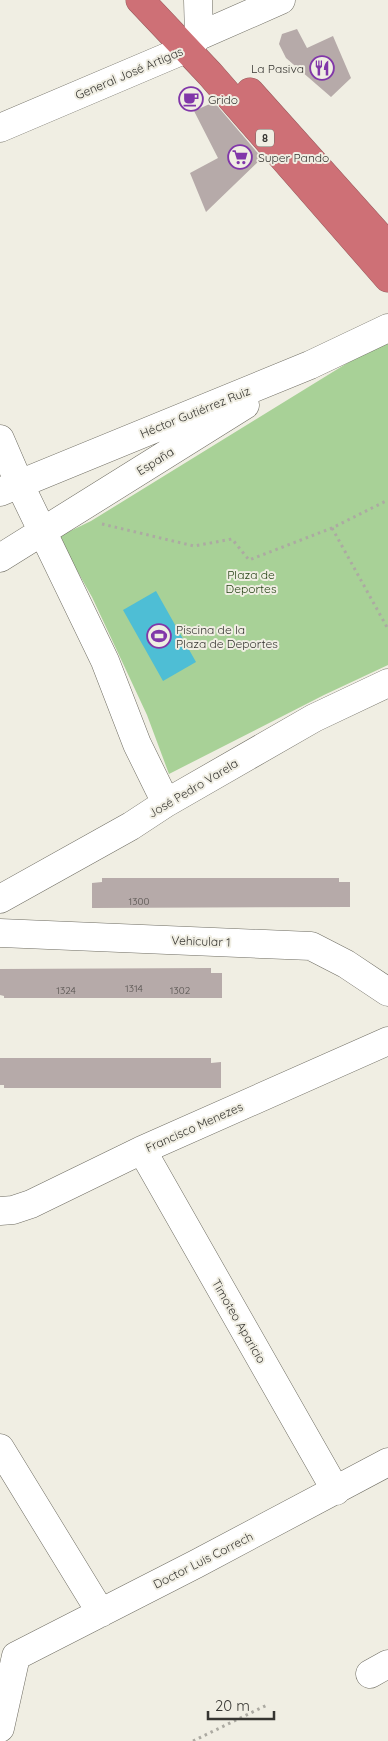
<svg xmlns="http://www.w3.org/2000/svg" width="388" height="1741" viewBox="0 0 388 1741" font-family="Quicksand,sans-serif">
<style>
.green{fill:#a8d197}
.water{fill:#4ebed5}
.building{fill:#b6aaa9}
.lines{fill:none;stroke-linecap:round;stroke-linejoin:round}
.minor-casing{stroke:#6f6d63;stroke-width:29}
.highway-casing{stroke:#995b5e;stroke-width:29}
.path{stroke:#acaaa2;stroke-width:3;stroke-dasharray:2.5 4;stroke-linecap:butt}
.minor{stroke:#fff;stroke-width:28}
.highway{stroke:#ce7076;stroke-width:28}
.labels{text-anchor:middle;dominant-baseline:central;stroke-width:4;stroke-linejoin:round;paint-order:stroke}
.number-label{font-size:10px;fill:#56524f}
.shield{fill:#f0eee3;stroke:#6e6c66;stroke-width:1}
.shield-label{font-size:11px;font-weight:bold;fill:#363531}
.poi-label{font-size:12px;fill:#363531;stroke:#f0eee3;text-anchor:start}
.street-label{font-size:12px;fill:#363531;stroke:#f0eee3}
.park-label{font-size:12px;fill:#1f3d0f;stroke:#f0eee3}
</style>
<rect width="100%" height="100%" fill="#f0eee3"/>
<path class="green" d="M388 338V665L324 695 169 774 147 715 92 597 58 537 91 521Z"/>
<path class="water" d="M156 591 196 662 163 681 123 610Z"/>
<path class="building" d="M297 29 307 48 333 36 351 78 331 97 286 58 279 44 282 34Z
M214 102 262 158 206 212 190 173 218 158 194 111Z
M102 878H339V882H350V907L92 908V883L102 882Z
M211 968V973H222V998H4V996L0 995V969Z
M0 1058H211V1063L221 1062V1088H4V1085H0Z"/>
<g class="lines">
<g class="minor-casing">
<path id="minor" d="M198 0 199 36
M0 128 186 49 199 36 281 0
M0 439 19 483 105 661 137 744 166 803
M0 492 310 365 388 328
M0 558 245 405
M0 899 131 826 166 803 314 718 388 683
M0 933 311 946 346 964 388 992
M142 1150 336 1491
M0 1211 13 1210 31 1204 142 1150 388 1041
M0 1448 101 1613
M16 1656 196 1564 388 1462
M370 1674 388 1664
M0 1728 16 1656"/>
</g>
<g class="highway-casing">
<path id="highway" d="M140 0 210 74 388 278
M250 92 388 246"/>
</g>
<path class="path" d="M102 524 194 546 232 539 249 560 332 528 388 500
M332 528 388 629
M193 1741 267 1705"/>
<use href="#minor" class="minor"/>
<use href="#highway" class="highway"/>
</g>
<defs>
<g id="restaurant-ring" transform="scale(1.25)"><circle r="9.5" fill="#f0eee3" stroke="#8137a9" stroke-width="1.5"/><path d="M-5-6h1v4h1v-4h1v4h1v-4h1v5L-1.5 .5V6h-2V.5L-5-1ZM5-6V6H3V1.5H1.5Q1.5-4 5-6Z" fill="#8137a9"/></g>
<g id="cafe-ring" transform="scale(1.25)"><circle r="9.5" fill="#f0eee3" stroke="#8137a9" stroke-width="1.5"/><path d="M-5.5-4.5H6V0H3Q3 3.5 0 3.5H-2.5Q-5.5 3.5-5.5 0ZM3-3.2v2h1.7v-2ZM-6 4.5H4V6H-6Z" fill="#8137a9"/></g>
<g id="supermarket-ring" transform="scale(1.25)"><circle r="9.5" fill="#f0eee3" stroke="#8137a9" stroke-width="1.5"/><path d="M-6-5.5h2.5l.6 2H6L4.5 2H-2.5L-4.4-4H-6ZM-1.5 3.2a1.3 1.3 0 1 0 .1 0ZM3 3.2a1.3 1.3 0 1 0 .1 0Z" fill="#8137a9"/></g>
<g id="stadium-ring" transform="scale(1.25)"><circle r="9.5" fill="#f0eee3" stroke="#8137a9" stroke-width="1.5"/><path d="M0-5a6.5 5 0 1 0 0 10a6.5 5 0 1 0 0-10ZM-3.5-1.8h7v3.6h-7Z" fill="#8137a9"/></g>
</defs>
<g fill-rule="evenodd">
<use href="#restaurant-ring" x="322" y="68"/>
<use href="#cafe-ring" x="191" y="99"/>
<use href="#supermarket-ring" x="240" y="157"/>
<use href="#stadium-ring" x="159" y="636"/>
</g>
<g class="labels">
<g class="number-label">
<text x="139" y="901">1300</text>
<text x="134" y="988">1314</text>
<text x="66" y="990">1324</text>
<text x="180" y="990">1302</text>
</g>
<rect class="shield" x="256" y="129.5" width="18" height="17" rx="4"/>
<g class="shield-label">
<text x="265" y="138">8</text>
</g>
<g class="poi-label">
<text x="304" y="68" text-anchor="end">La Pasiva</text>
<text x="208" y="99">Grido</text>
<text x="258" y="157">Super Pando</text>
<text x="176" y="629">Piscina de la<tspan x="176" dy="14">Plaza de Deportes</tspan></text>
</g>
<g class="street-label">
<text transform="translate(129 73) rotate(-23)">General José Artigas</text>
<text transform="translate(195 412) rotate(-22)">Héctor Gutiérrez Ruiz</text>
<text transform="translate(155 461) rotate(-32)">España</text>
<text transform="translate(193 788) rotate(-31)">José Pedro Varela</text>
<text transform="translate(201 941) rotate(2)">Vehicular 1</text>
<text transform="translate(194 1127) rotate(-24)">Francisco Menezes</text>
<text transform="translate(239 1321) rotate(60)">Timoteo Aparicio</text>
<text transform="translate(203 1560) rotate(-27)">Doctor Luis Correch</text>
</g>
<g class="park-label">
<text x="251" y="574">Plaza de<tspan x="251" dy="14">Deportes</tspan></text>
</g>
</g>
<path d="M208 1711v8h66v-8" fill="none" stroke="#363531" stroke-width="2.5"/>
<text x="215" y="1711" font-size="15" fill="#363531" stroke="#f0eee3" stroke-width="4" paint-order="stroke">20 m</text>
</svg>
